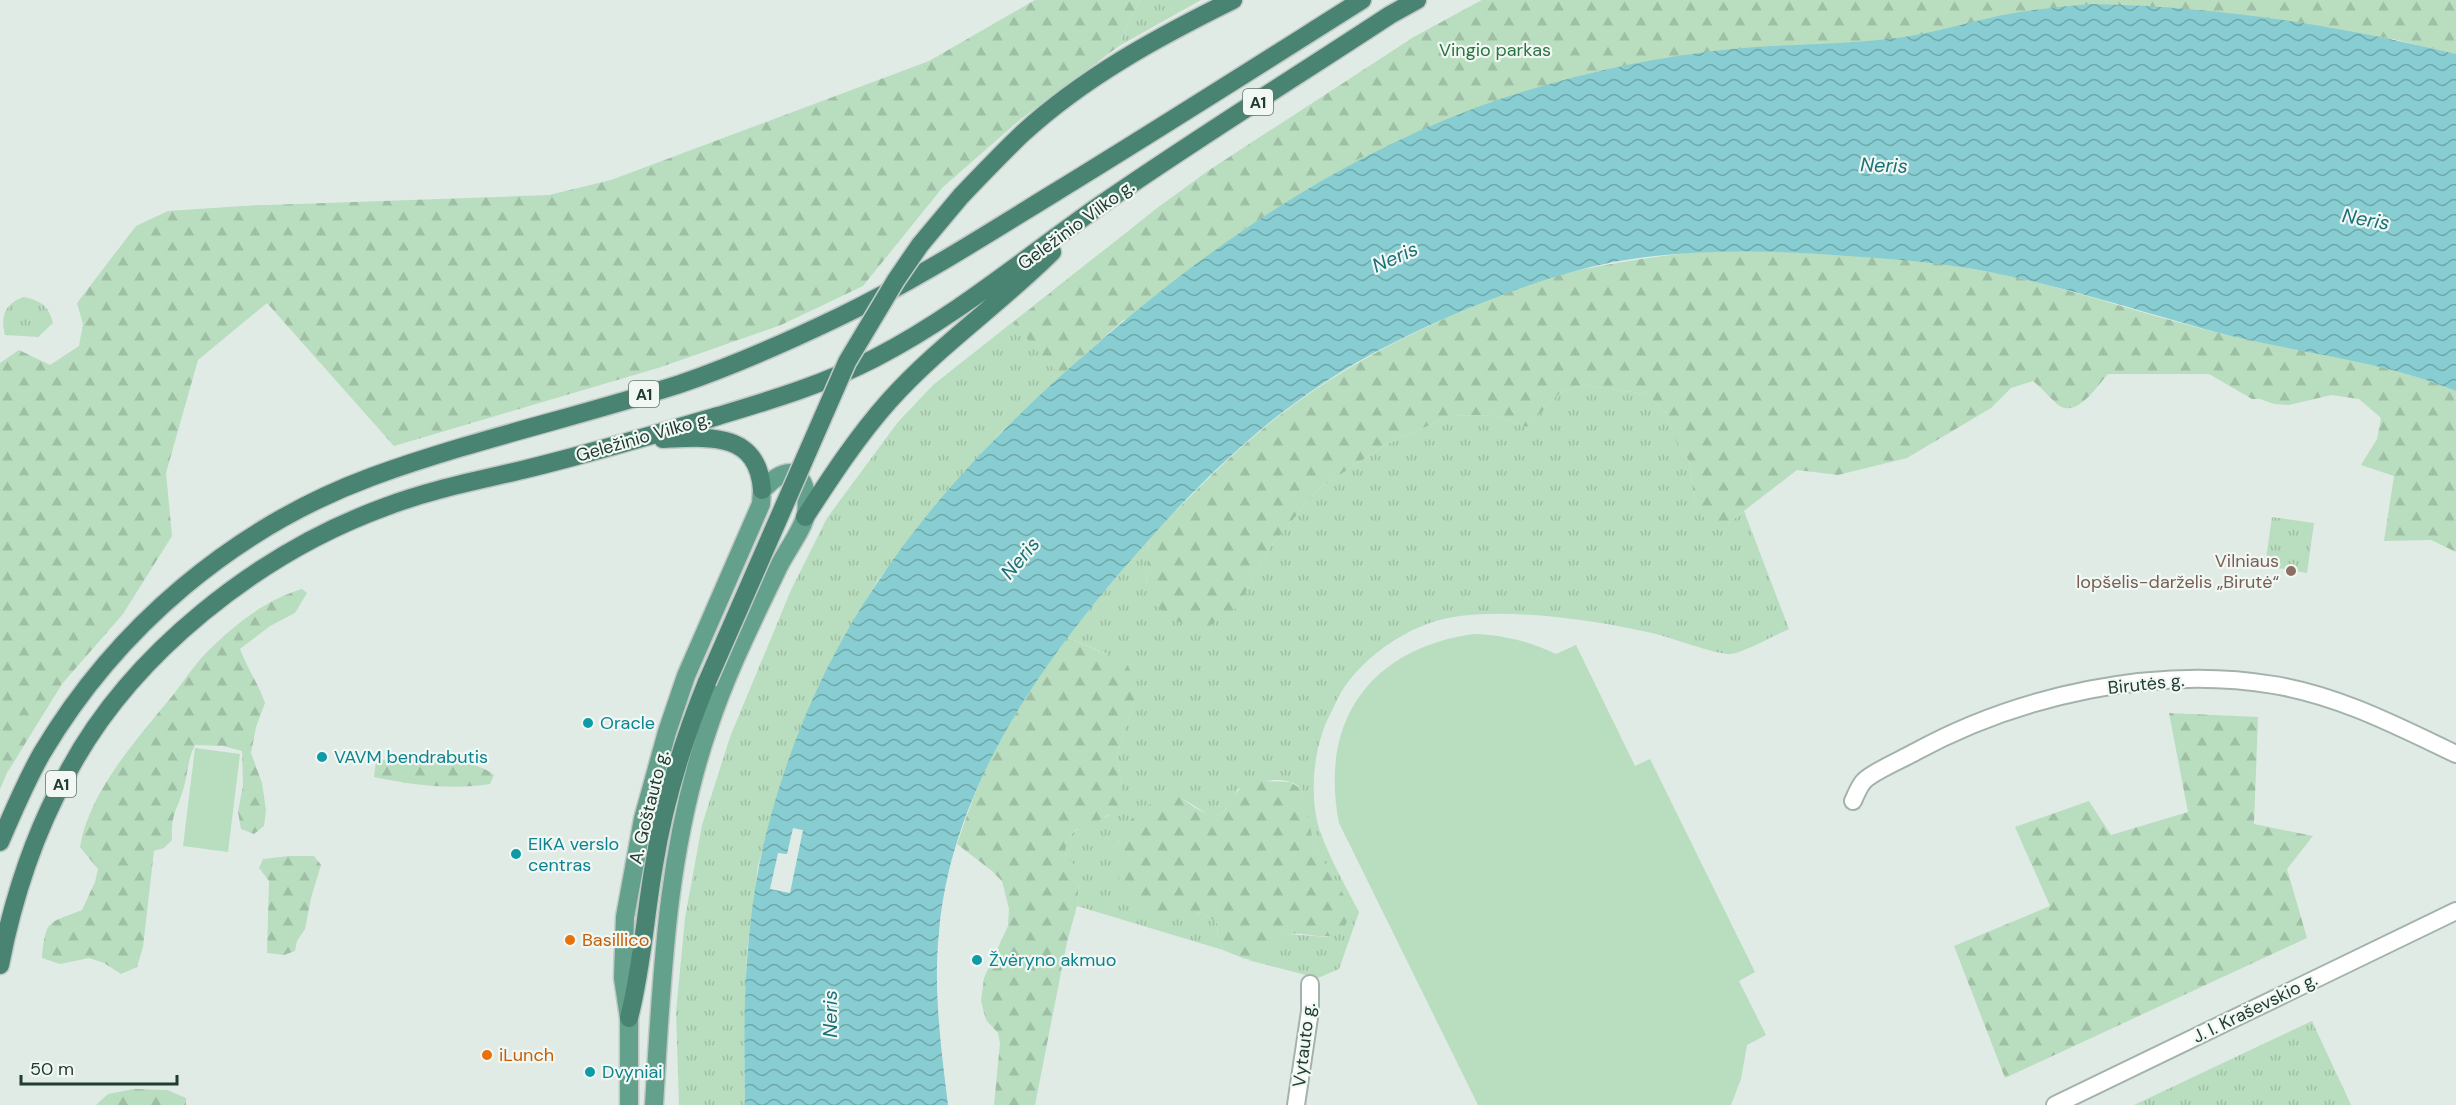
<svg xmlns="http://www.w3.org/2000/svg" width="2456" height="1105" viewBox="0 0 2456 1105" font-family="'DM Sans',sans-serif">
<style>
.grass{fill:url(#grass-tufts)}
.forest{fill:url(#forest-firs)}
.pitch{fill:#b9ddbf}
.water{fill:url(#water-waves)}
.pier{fill:#e0ebe5}
.lines{fill:none;stroke-linecap:round;stroke-linejoin:round}
.minor-casing{stroke:#a3b3ac;stroke-width:20}
.primary-casing{stroke:#c1c8c6;stroke-width:21}
.trunk-casing{stroke:#c1c8c6;stroke-width:21}
.minor{stroke:#fff;stroke-width:16}
.primary{stroke:#64a18c;stroke-width:18}
.trunk{stroke:#488471;stroke-width:18}
.trunk-bridge-casing{stroke:#c1c8c6;stroke-width:21;stroke-linecap:butt}
.trunk-bridge{stroke:#488471;stroke-width:18}
.education-dot{fill:#8d6e63;stroke:#f1f8f4;stroke-width:2}
.culture-dot{fill:#0f9aa8;stroke:#f1f8f4;stroke-width:2}
.food-dot{fill:#e8710a;stroke:#f1f8f4;stroke-width:2}
.labels{text-anchor:middle;dominant-baseline:central;stroke-width:4.5;stroke-linejoin:round;paint-order:stroke}
.shield{fill:#f1f8f4;stroke:#5f746c;stroke-width:1.5}
.shield-label{font-size:16px;font-weight:bold;fill:#213c32}
.park-label{font-size:18px;fill:#2b7340;stroke:#f1f8f4}
.street-label{font-size:18px;fill:#213c32;stroke:#f1f8f4}
.education-label{font-size:18px;fill:#785e54;stroke:#f1f8f4;text-anchor:end}
.culture-label{font-size:18px;fill:#0d838f;stroke:#f1f8f4;text-anchor:start}
.food-label{font-size:18px;fill:#c56008;stroke:#f1f8f4;text-anchor:start}
.water-label{font-size:20px;font-style:italic;fill:#1b7178;stroke:#f1f8f4}
</style>
<defs>
<pattern id="grass-tufts" width="24" height="20" patternUnits="userSpaceOnUse" patternTransform="scale(1.5)"><rect width="24" height="20" fill="#b9ddbf"/><path d="M3 7l-1-3M5 7V3M7 7l1-3M15 17l-1-3M17 17v-4M19 17l1-3" fill="none" stroke="#9fbfa5"/></pattern>
<pattern id="forest-firs" width="22" height="20" patternUnits="userSpaceOnUse" patternTransform="scale(1.5)"><rect width="22" height="20" fill="#b9ddbf"/><path d="M5 1l3.5 6h-7zM16 11l3.5 6h-7z" fill="#9fbfa5"/></pattern>
<pattern id="water-waves" width="16" height="10" patternUnits="userSpaceOnUse" patternTransform="scale(1.5)"><rect width="16" height="10" fill="#87cdd1"/><path d="M0 5q4-4 8 0t8 0" fill="none" stroke="#6ea8aa"/></pattern>
</defs>
<rect width="100%" height="100%" fill="#e0ebe5"/>
<path class="grass" d="M1141 0H1201L1119 46 1129 20Z
M1482 0H2456V54L2394 39 1123 320 1003 430 970 466 878 580 839 646 800 730 784 773 758 866 747 951 744 1051 745 1105H679L676 1012 685 918 702 825 730 737 791 590 827 518 898 422 933 385 1095 257 1208 171 1414 37Z
M23 297C40 300 49 306 53 323L38 337 5 335C0 316 5 304 23 297Z
M1583 385 1646 394 1665 412 1676 441 1689 461 1695 505 1727 524 1744 511 1789 629C1777 634 1742 653 1731 654 1720 656 1667 636 1652 633 1594 620 1512 608 1453 617 1408 624 1355 661 1336 702 1332 712 1326 721 1323 731 1312 762 1310 804 1321 834 1331 861 1346 887 1359 912L1339 969 1318 978 1248 960H1260L1281 938 1288 934 1328 937 1322 859 1314 845 1310 830 1302 789C1285 773 1257 782 1238 789L1233 802 1221 814 1209 815 1180 797 1118 840 1120 881 1182 915C1197 911 1206 913 1217 923L1218 941 1223 950 1077 906C1077 898 1080 885 1078 878 1075 870 1069 864 1066 857 1057 833 1090 822 1108 816L1122 785 1117 755 1134 702 1107 654 1066 637 1149 538 1146 586 1238 607 1268 550 1318 489 1387 444 1450 416 1495 415 1527 427 1560 393Z
M2272 517 2314 523 2307 573 2265 566Z
M2312 1021 2351 1105H2134Z"/>
<path class="forest" d="M1035 0H1141L1129 20 1119 46 1021 119 943 187 863 286 781 325 658 368 394 446 267 303 198 360 166 473 172 536 123 614 62 684 7 773 0 789V363L19 350 50 365 79 346 83 324 77 303 136 226 168 211 243 206 549 195 611 180 929 61Z
M1482 0H2456V54L2394 39 2305 23 2091 4 2009 14 1926 34 1885 40 1732 49 1674 56 1607 69 1476 108 1356 160 1234 235 1123 320 1060 376 1013 323 1157 208 1208 171 1414 37Z
M1702 251C1796 251 1893 254 1986 271 2068 287 2146 316 2227 335 2304 353 2382 360 2456 391V552L2431 540 2384 541 2394 476 2361 465 2377 439 2381 418 2359 399 2331 395 2289 405 2274 404 2260 399H2252L2209 374H2108C2097 386 2076 420 2057 404 2048 396 2042 388 2033 381L2011 388 1991 408 1907 458 1838 475 1797 470 1727 524 1708 523 1695 505 1689 461 1676 441 1665 412 1646 394 1583 385 1560 393 1527 427 1495 415 1450 416 1387 444 1318 489 1268 550 1238 607 1203 630 1165 617 1146 586 1149 538C1191 496 1232 452 1279 416 1338 370 1403 336 1472 307 1494 297 1517 287 1540 280 1593 265 1647 258 1702 251Z
M302 589 307 593 295 613 270 626 240 649C247 668 258 683 265 703L256 727 251 753 262 783 266 810 264 826 254 834 241 829 238 812 243 785 242 751 223 746 195 745C187 760 188 775 183 790 176 813 171 814 172 840L164 848 154 851 143 947 137 967 121 974 104 963 89 958 60 964 42 958C46 919 47 924 82 910L95 882 98 869 80 847C89 791 138 738 173 695 184 681 194 665 207 652 234 625 265 600 302 589Z
M1066 637 1125 662 1132 673 1135 686 1134 702 1117 755 1122 785V801C1118 805 1113 812 1108 815 1088 830 1066 821 1065 855L1075 866 1079 880 1077 906 1067 942 1035 1105H994L1000 1043 998 1033 986 1020 981 1001 984 978 1008 926 1009 909 1002 881 992 871 957 844C964 824 971 803 979 784 1002 731 1034 684 1066 637Z
M2169 713 2258 717 2254 824 2313 836 2287 869 2307 938 2005 1078 1954 946 2050 906 2015 827 2089 801 2111 835 2188 812Z
M390 759C419 761 472 756 494 775L490 784C451 790 412 785 374 777L376 761Z
M1262 781 1290 782 1302 789 1314 845 1349 904C1351 911 1350 914 1347 921 1338 948 1308 930 1289 934 1284 935 1281 939 1278 943 1276 946 1274 952 1271 955 1260 968 1236 955 1223 950L1218 941 1217 923C1197 905 1189 916 1166 919 1144 922 1126 901 1120 881 1117 870 1118 856 1118 844 1119 823 1158 791 1179 797 1183 798 1187 803 1191 805 1201 812 1209 815 1221 814 1241 798 1231 783 1262 781Z
M289 856H314L321 865 311 898 305 929 297 941 295 951 284 955 267 953 269 881 259 868 263 859Z
M134 1089 167 1090 186 1098V1105H96L108 1094Z"/>
<path class="pitch" d="M1473 634C1504 635 1528 641 1556 654L1576 645 1635 766 1650 759 1755 972 1739 981 1766 1035 1747 1045 1741 1079 1731 1105H1478L1339 823C1319 721 1370 649 1473 634Z
M195 748 240 754 228 852 183 846Z"/>
<path class="water" d="M2091 4C2214 6 2336 25 2456 54V391C2376 358 2291 353 2208 330 2136 310 2064 287 1990 272 1943 263 1896 259 1848 256 1770 250 1691 248 1613 262 1563 272 1515 289 1467 309 1417 330 1367 354 1322 384 1240 438 1170 513 1107 588 1026 685 950 802 939 932 933 989 941 1048 948 1105H745C743 1010 744 915 769 823 791 739 828 655 877 583 935 496 1009 420 1088 352 1204 250 1329 163 1475 108 1557 78 1645 58 1732 49 1784 44 1837 45 1888 39 1928 35 1965 23 2003 15 2032 9 2061 7 2091 4Z"/>
<path class="pier" d="M793 828 803 830 790 893 770 889 778 853 787 854Z"/>
<g class="lines">
<g class="minor-casing">
<path id="minor" d="M1853 801C1856 795 1859 786 1864 781 1872 772 1903 759 1915 752 2019 695 2157 665 2274 685 2340 696 2397 726 2456 754
M1296 1105 1310 1011V984
M2055 1105 2456 911"/>
</g>
<g class="primary-casing">
<path id="primary" d="M629 1105V1018L623 978 625 917 643 819 667 732 686 676 761 504 762 490C767 486 771 481 776 478 803 460 809 495 806 514 803 530 784 554 777 570 752 622 726 674 708 729 666 852 662 976 654 1105"/>
</g>
<g class="trunk-casing">
<path id="trunk" d="M961 196C981 175 1001 154 1022 134 1084 77 1158 37 1233 0
M663 439C708 437 758 431 762 490
M805 517C831 477 857 437 889 401 938 346 1000 304 1052 252
M0 842C13 812 26 781 42 753 117 627 234 528 371 477 472 440 578 417 680 384 735 365 787 342 839 317 914 281 984 236 1054 193 1157 130 1259 65 1362 0
M0 965C13 898 34 834 67 774 130 654 259 553 385 507 429 490 476 481 522 470 588 454 653 435 718 416 771 400 825 384 875 358 957 316 1027 256 1102 204 1196 139 1294 78 1390 15L1417 0
M629 1018C642 968 645 916 654 865 664 802 683 741 707 682"/>
</g>
<use href="#minor" class="minor"/>
<use href="#primary" class="primary"/>
<use href="#trunk" class="trunk"/>
<g class="trunk-bridge-casing">
<path id="trunk-bridge" d="M707 682 847 362 896 280 920 245 961 196"/>
</g>
<use href="#trunk-bridge" class="trunk-bridge"/>
</g>
<circle class="education-dot" cx="2291" cy="571" r="6"/>
<g class="culture-dot">
<circle cx="588" cy="723" r="6"/>
<circle cx="322" cy="757" r="6"/>
<circle cx="516" cy="854" r="6"/>
<circle cx="977" cy="960" r="6"/>
<circle cx="590" cy="1072" r="6"/>
</g>
<g class="food-dot">
<circle cx="570" cy="940" r="6"/>
<circle cx="487" cy="1055" r="6"/>
</g>
<g class="labels">
<g class="shield">
<rect x="1243" y="89" width="30" height="26" rx="4.5"/>
<rect x="629" y="381" width="30" height="26" rx="4.5"/>
<rect x="46" y="771" width="30" height="26" rx="4.5"/>
</g>
<g class="shield-label">
<text x="1258" y="102">A1</text>
<text x="644" y="394">A1</text>
<text x="61" y="784">A1</text>
</g>
<g class="park-label">
<text x="1495" y="50">Vingio parkas</text>
</g>
<g class="street-label">
<text transform="translate(1076 225) rotate(-36)">Geležinio Vilko g.</text>
<text transform="translate(643 437) rotate(-16)">Geležinio Vilko g.</text>
<text transform="translate(2146 684) rotate(-6)">Birutės g.</text>
<text transform="translate(649 807) rotate(-76)">A. Goštauto g.</text>
<text transform="translate(2255 1008) rotate(-26)">J. I. Kraševskio g.</text>
<text transform="translate(1304 1045) rotate(-83)">Vytauto g.</text>
</g>
<g class="education-label">
<text x="2279" y="561">Vilniaus<tspan x="2279" dy="21">lopšelis-darželis „Birutė“</tspan></text>
</g>
<g class="culture-label">
<text x="600" y="723">Oracle</text>
<text x="334" y="757">VAVM bendrabutis</text>
<text x="528" y="844">EIKA verslo<tspan x="528" dy="21">centras</tspan></text>
<text x="989" y="960">Žvėryno akmuo</text>
<text x="602" y="1072">Dvyniai</text>
</g>
<g class="food-label">
<text x="582" y="940">Basillico</text>
<text x="499" y="1055">iLunch</text>
</g>
<g class="water-label">
<text transform="translate(1884 165) rotate(2)">Neris</text>
<text transform="translate(2366 219) rotate(10)">Neris</text>
<text transform="translate(1395 257) rotate(-24)">Neris</text>
<text transform="translate(1020 558) rotate(-50)">Neris</text>
<text transform="translate(830 1014) rotate(-90)">Neris</text>
</g>
</g>
<path d="M21 1075v9h156v-9" fill="none" stroke="#213c32" stroke-width="3"/>
<text x="30" y="1075" font-size="18" fill="#213c32" stroke="#f1f8f4" stroke-width="4.5" paint-order="stroke">50 m</text>
</svg>
